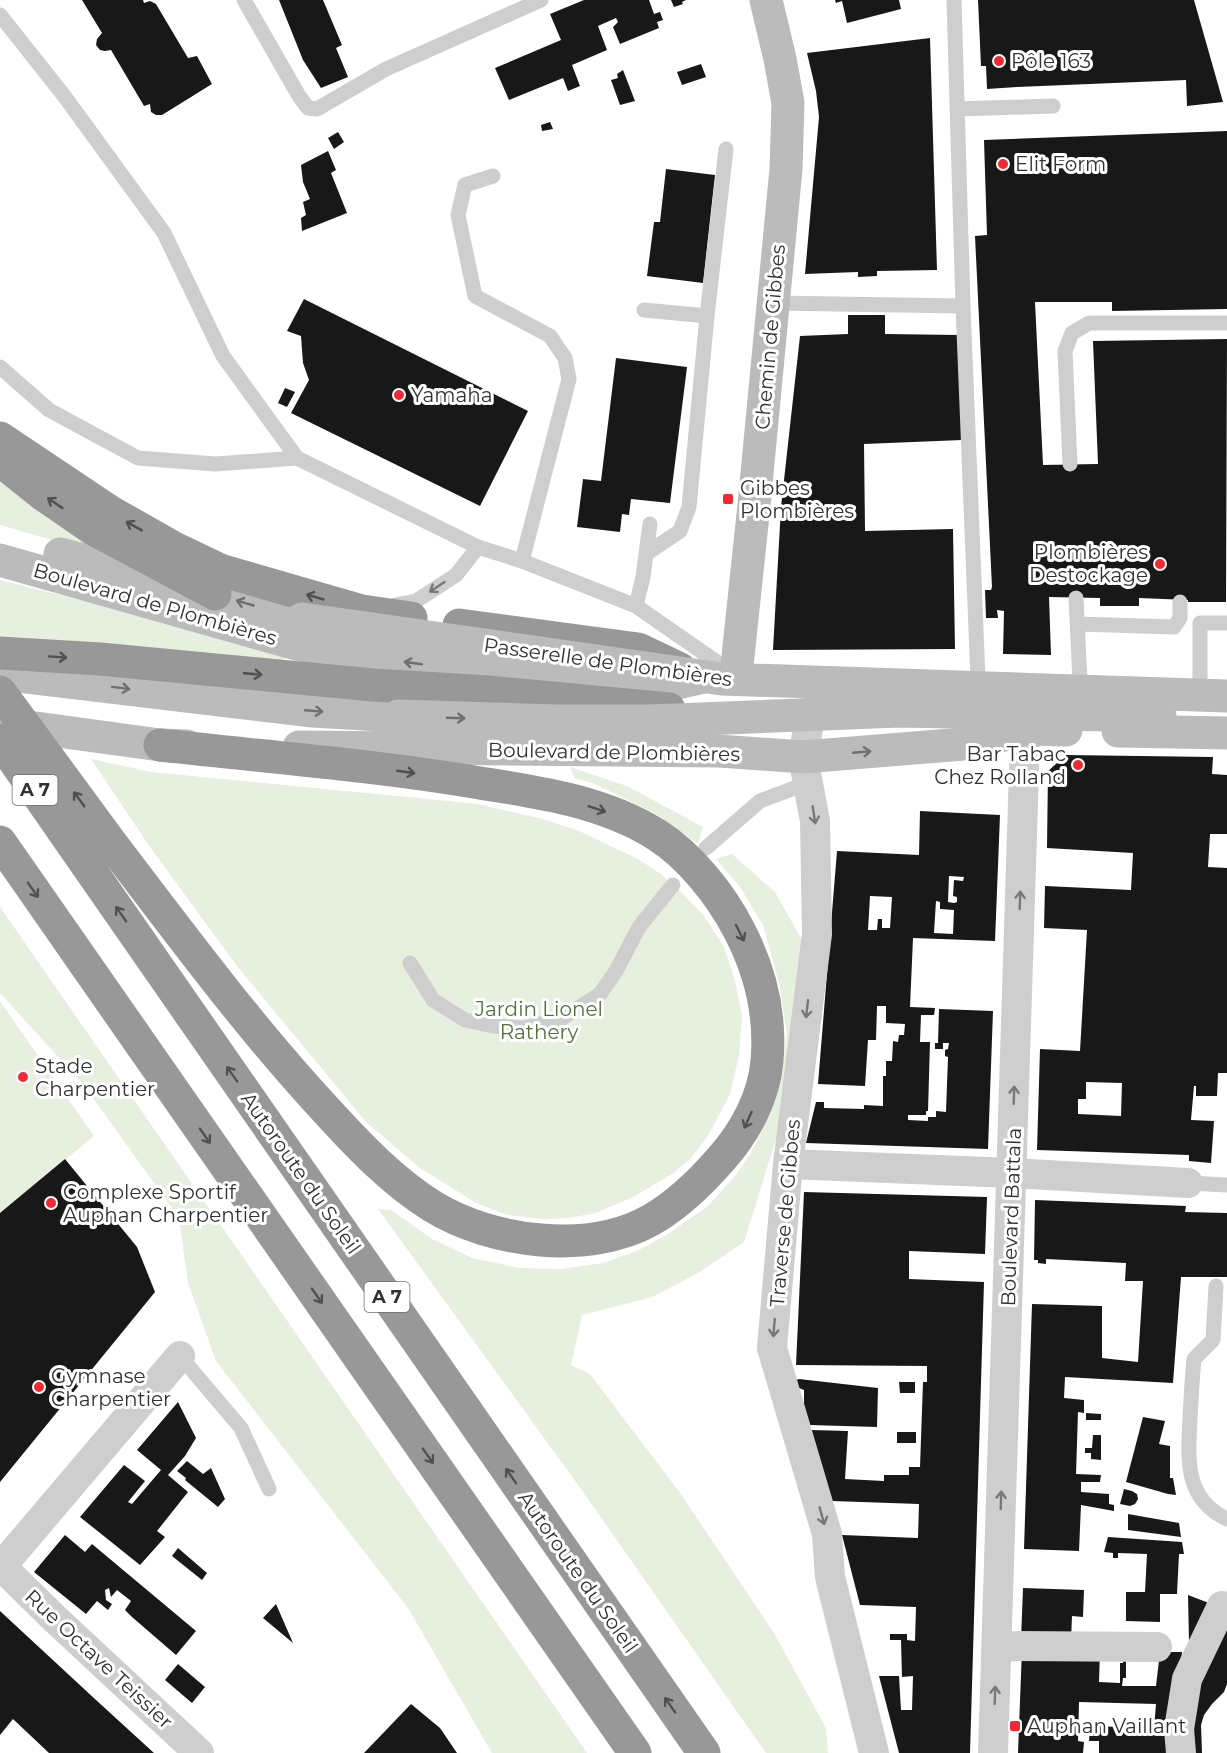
<svg xmlns="http://www.w3.org/2000/svg" width="1227" height="1753" viewBox="0 0 1227 1753" font-family="Montserrat,sans-serif">
<style>
.green{fill:#e7efde}
.building{fill:#181818;fill-rule:evenodd}
.lines{fill:none;stroke-linecap:round;stroke-linejoin:round}
.lane{stroke:#cecece;stroke-width:15}
.street{stroke:#cecece;stroke-width:30}
.secondary{stroke:#bbb;stroke-width:33}
.highway{stroke:#989898;stroke-width:33}
.secondary-bridge{stroke:#bbb;stroke-width:33}
.highway-bridge{stroke:#989898;stroke-width:33}
.oneway{stroke:#505050}
.oneway2{stroke:#787878}
.oneway3{stroke:#6f6f6f}
.poi-dot{fill:#f32835;stroke:#fff;stroke-width:2}
.labels{text-anchor:middle;dominant-baseline:central;stroke-width:6;stroke-linejoin:round;paint-order:stroke}
.shield{fill:#fff;stroke:#6f6f6f;stroke-width:1.5}
.shield-label{font-size:18px;font-weight:bold;fill:#313131}
.poi-label{font-size:20px;fill:#313131;stroke:#fff;text-anchor:start}
.street-label{font-size:20px;fill:#313131;stroke:#fff}
.park-label{font-size:20px;fill:#53713a;stroke:#fff}
</style>
<rect width="100%" height="100%" fill="#fff"/>
<path class="green" d="M0 473 101 554 0 525Z
M0 580 137 614 289 657 281 660 0 637Z
M91 759 151 772 478 804 543 819 579 831 638 859 661 874 683 894 705 917 724 947 735 980 742 1016 739 1055 730 1094 708 1136 691 1158 672 1174 633 1197 596 1213 569 1218 543 1219 507 1215 476 1203 420 1168 366 1122 237 966 150 847Z
M570 767 627 786 703 827 698 844 656 814 595 784 575 778Z
M732 854 775 892 803 942 781 1123 744 1242 698 1273 652 1297 582 1315 571 1365 590 1374 680 1493 774 1633 826 1728 828 1753H766L581 1489 378 1209 391 1210 432 1239 472 1258 519 1268 561 1269 603 1263 639 1250 668 1234 708 1206 735 1176 751 1153 768 1118 782 1073 787 1034 779 983 763 925 740 887 716 859Z
M0 907 587 1753H492L408 1608 216 1361 188 1283 179 1218 83 1084 0 993Z
M0 1001 94 1136 65 1160 137 1247 155 1292 0 1482Z"/>
<path class="building" d="M82 0H143L144 3 150 1 156 4 188 58 197 56 212 84 162 115H156L151 112 150 104 144 106 111 50 105 51 100 50 96 45 97 39 102 33Z
M279 0H323L342 45 336 48 348 77 321 88 303 60Z
M584 0H649L654 14 660 12 663 20 657 22 659 28 620 44 613 27 618 22 616 18 598 26 607 50 572 65 580 86 568 91 563 78 509 100 495 68 561 40 550 14Z
M671 0H686L682 2 683 4 674 7Z
M835 0H899L901 9 847 23 842 1 836 3Z
M978 0H1194L1223 102 1187 106 1186 80 1017 87 987 89 986 66H981Z
M930 38 937 270 877 271V276L858 277V272L805 274 819 117 816 91 807 53Z
M701 64 706 77 682 85 677 72Z
M623 70 635 101 620 105 611 80 618 78 617 74Z
M550 122 553 129 542 131 541 125Z
M1227 131V309L1112 311V302H1035L1043 465 1098 464 1093 341 1227 339 1226 602H1188V600L1139 598V606H1100V598L1049 597 1051 655 1003 654 1004 611 997 610 998 618H986L985 590H991L992 587 975 236 987 235 984 140Z
M338 132 344 142 334 149 328 138Z
M328 151 336 170 331 173 347 213 302 231 301 218 306 215 303 202 310 199 303 182 301 165Z
M666 169 715 175 703 283 647 276 654 222H660Z
M304 299 528 411 480 506 291 413 309 380 303 363 301 336 287 331Z
M848 315H885V334L959 335 962 440 864 444 865 531 953 529 955 649 773 650 781 507 800 336 848 334Z
M616 358 687 367 670 503 631 499 629 515 622 514 620 532 577 527 583 479 601 481Z
M285 388 295 392 287 407 278 403Z
M1066 755 1213 757 1212 774 1227 775V834H1210L1208 867 1227 868V1073H1218L1217 1096H1196V1086H1194L1191 1120 1214 1121 1211 1163 1189 1161V1155L1037 1150 1040 1049 1080 1051 1087 930 1044 928 1045 886 1131 890 1133 853 1047 848 1048 771ZM1086 1082 1122 1083 1121 1116 1078 1114V1099H1086Z
M920 811 1000 815 995 941 913 938 910 1007 935 1008 934 1015H921L920 1042H930L928 1111H926V1115H908V1120L928 1121V1117H936V1111L946 1112 948 1057 945 1056V1050L948 1049 949 1043H943V1049H935V1043H938L939 1009 993 1011 988 1149 806 1143 816 1102H824V1108L864 1109V1105L883 1106V1076H886V1061H892L893 1041 898 1042 899 1035H904L905 1024 886 1023V1006H877L876 1040H868L865 1086 818 1084 837 851 919 855ZM949 876 964 877 963 881 954 880 953 896 957 897V902L954 903 948 902ZM870 896 892 897 890 928H882V919H878L877 930H868ZM936 901 940 902V909L954 910 953 934 934 933Z
M65 1159 137 1247 155 1292 0 1482V1213Z
M804 1192 987 1197 985 1254 909 1251V1279L984 1282 970 1753H899L879 1676H899L901 1710H912L913 1676 902 1677 901 1640H890V1634H907V1640L915 1641 916 1607 860 1605 842 1535 918 1538 919 1504 832 1501 811 1430 848 1431 845 1479 884 1481V1475H909V1467H920L923 1382H927V1366L796 1365Z
M1035 1200 1186 1206 1185 1212 1227 1213V1277H1181L1173 1383 1065 1377 1064 1398 1084 1400V1413L1078 1412 1076 1474 1101 1475 1100 1482H1081V1492L1109 1494V1504L1114 1505V1511L1081 1505 1079 1551 1024 1549 1032 1304 1102 1306V1358L1138 1362 1143 1281H1125L1126 1263 1046 1259V1264L1038 1263V1260H1034Z
M799 1379 878 1388 877 1427 810 1425 804 1408V1390L799 1388 796 1380Z
M899 1382H915V1393H900Z
M178 1402 196 1438 185 1456 168 1475 188 1492 157 1531 165 1537 140 1565 80 1517 124 1465 145 1481 128 1502 132 1504 161 1470 137 1450Z
M1086 1413 1101 1414V1420H1086Z
M1143 1417 1165 1421 1159 1444 1170 1446V1478H1173L1176 1495 1168 1494 1126 1482Z
M897 1432H916V1443H897Z
M1093 1435H1101V1460L1091 1459V1453H1085V1448H1092Z
M187 1461 203 1474 211 1468 225 1499 218 1507 185 1480 186 1478 177 1471Z
M1124 1489 1132 1491 1137 1494 1138 1499 1135 1504 1130 1506 1120 1504Z
M1128 1514 1179 1523 1181 1537 1128 1530Z
M65 1535 85 1552 92 1544 196 1631 176 1655 132 1617 125 1610 131 1601 117 1590 111 1597 109 1588 105 1590 106 1600 112 1604 108 1610 97 1601 86 1614 34 1572Z
M1108 1537 1182 1542 1184 1554H1179L1177 1594H1160V1622L1126 1621V1592H1145L1147 1554 1118 1553V1558H1113V1553L1104 1552Z
M178 1548 207 1573 202 1580 172 1556Z
M1023 1588 1084 1590 1083 1617 1072 1616 1071 1641 1021 1640Z
M1188 1595 1214 1605 1189 1642Z
M276 1604 293 1643 263 1618Z
M1227 1608V1684L1224 1692 1212 1704 1204 1715 1201 1725 1202 1753H1190V1696Z
M0 1611 96 1700 154 1753H49L13 1719 0 1735Z
M1022 1649 1100 1650 1099 1682 1120 1683V1663H1123V1658L1126 1660V1678H1123L1122 1686H1156L1160 1652H1182L1174 1753H1099V1741H1089L1090 1726 1154 1728 1156 1704 1079 1702 1078 1741 1084 1742 1083 1753H1018Z
M178 1664 205 1687 192 1703 165 1680Z
M411 1704 440 1728 457 1753H364Z"/>
<g class="lines">
<path class="lane" d="M244 0 299 96 308 108 317 109 386 69 541 0
M954 0 963 306 978 679
M0 15 65 97 164 233 223 356 297 458 478 547 522 561 636 606 731 672
M958 109 1053 106
M493 176 465 185 458 215 475 296 550 336 565 358 569 379 522 561
M773 303 963 306
M644 310 707 316 689 507 680 531 646 554
M707 316 726 149
M0 367 49 410 138 458 215 464 297 458
M1070 464 1065 351 1072 333 1089 323H1227
M1076 598 1080 681
M395 605 416 601 456 575 478 547
M636 606 643 577 650 524
M1078 624 1174 627 1180 618V602
M1200 683V623H1227
M706 848 760 801 808 783
M410 963 433 1000 465 1020 493 1026 524 1028 561 1019 600 994 616 971 639 927 673 885
M1188 1183 1227 1185
M1216 1286 1213 1340 1194 1359C1192 1379 1191 1399 1190 1419 1188 1459 1184 1499 1227 1519
M180 1356 241 1428 269 1489"/>
<path class="street" d="M825 695 810 718 803 757 815 821 817 934 788 1164 772 1348 827 1534 830 1577 874 1753
M788 1164 1012 1173 1188 1183
M0 1565 54 1618 199 1753
M0 1568 180 1356
M997 1646 1157 1647
M993 1753 1026 707
M1181 1753 1179 1729 1187 1679 1222 1606"/>
<path class="secondary" d="M60 554 215 594 302 619
M0 560 296 644 372 658 629 694 704 677
M0 674 313 711 398 716
M736 675 754 505 786 169 788 103 780 59 766 0
M0 723 160 745 187 746
M1118 731 1227 733
M299 747 719 751 803 757 976 743 1025 729 1066 730"/>
<path class="highway" d="M0 438 109 511 176 549 220 570 362 611 411 618
M10 468 45 496 93 529 215 594
M459 625 638 649 680 669
M0 653 100 659 373 685 489 692 669 709
M0 740 704 1753
M0 842 635 1753
M114 847C182 936 249 1027 326 1110 358 1145 392 1181 432 1206 492 1243 589 1255 651 1220 679 1204 701 1182 721 1159 745 1132 764 1097 767 1061 771 1015 760 970 739 930 721 895 690 856 657 835 605 802 539 792 480 783 374 765 267 757 160 745"/>
<path class="secondary-bridge" d="M302 619 722 679 1227 696
M398 716 558 721H649L899 711 1160 716"/>
<path class="highway-bridge" d="M0 692 114 847"/>
</g>
<defs><path id="oneway-shaft" d="M-6 0H5M1.5-3L5.5 0L1.5 3" fill="none" stroke-width="1.6" stroke-linecap="round" stroke-linejoin="round" transform="scale(1.5)"/></defs>
<g class="oneway">
<use href="#oneway-shaft" transform="translate(55 503) rotate(-146)"/>
<use href="#oneway-shaft" transform="translate(134 526) rotate(-151)"/>
<use href="#oneway-shaft" transform="translate(315 597) rotate(-164)"/>
<use href="#oneway-shaft" transform="translate(58 657) rotate(4)"/>
<use href="#oneway-shaft" transform="translate(253 674) rotate(5)"/>
<use href="#oneway-shaft" transform="translate(406 772) rotate(8)"/>
<use href="#oneway-shaft" transform="translate(79 799) rotate(-126)"/>
<use href="#oneway-shaft" transform="translate(597 809) rotate(18)"/>
<use href="#oneway-shaft" transform="translate(33 890) rotate(55)"/>
<use href="#oneway-shaft" transform="translate(121 914) rotate(-125)"/>
<use href="#oneway-shaft" transform="translate(740 933) rotate(63)"/>
<use href="#oneway-shaft" transform="translate(232 1074) rotate(-125)"/>
<use href="#oneway-shaft" transform="translate(748 1120) rotate(114)"/>
<use href="#oneway-shaft" transform="translate(205 1136) rotate(55)"/>
<use href="#oneway-shaft" transform="translate(317 1296) rotate(55)"/>
<use href="#oneway-shaft" transform="translate(428 1456) rotate(55)"/>
<use href="#oneway-shaft" transform="translate(511 1476) rotate(-125)"/>
<use href="#oneway-shaft" transform="translate(670 1705) rotate(-125)"/>
</g>
<g class="oneway2">
<use href="#oneway-shaft" transform="translate(437 587) rotate(146)"/>
<use href="#oneway-shaft" transform="translate(814 815) rotate(81)"/>
<use href="#oneway-shaft" transform="translate(1020 900) rotate(-88)"/>
<use href="#oneway-shaft" transform="translate(807 1009) rotate(97)"/>
<use href="#oneway-shaft" transform="translate(1014 1095) rotate(-88)"/>
<use href="#oneway-shaft" transform="translate(774 1328) rotate(95)"/>
<use href="#oneway-shaft" transform="translate(1001 1500) rotate(-88)"/>
<use href="#oneway-shaft" transform="translate(822 1516) rotate(74)"/>
<use href="#oneway-shaft" transform="translate(995 1695) rotate(-88)"/>
</g>
<g class="oneway3">
<use href="#oneway-shaft" transform="translate(245 603) rotate(-164)"/>
<use href="#oneway-shaft" transform="translate(413 663) rotate(-172)"/>
<use href="#oneway-shaft" transform="translate(121 688) rotate(7)"/>
<use href="#oneway-shaft" transform="translate(314 711) rotate(5)"/>
<use href="#oneway-shaft" transform="translate(456 718) rotate(2)"/>
<use href="#oneway-shaft" transform="translate(862 752) rotate(-5)"/>
</g>
<g class="poi-dot">
<circle cx="999" cy="61" r="6"/>
<circle cx="1003" cy="164" r="6"/>
<circle cx="399" cy="395" r="6"/>
<rect x="722" y="493" width="12" height="12" rx="3"/>
<circle cx="1160" cy="564" r="6"/>
<circle cx="1078" cy="765" r="6"/>
<circle cx="23" cy="1077" r="6"/>
<circle cx="51" cy="1203" r="6"/>
<circle cx="39" cy="1387" r="6"/>
<rect x="1009" y="1720" width="12" height="12" rx="3"/>
</g>
<g class="labels">
<g class="shield">
<rect x="12.5" y="775" width="45" height="30" rx="4.5"/>
<rect x="364.5" y="1282" width="45" height="30" rx="4.5"/>
</g>
<g class="shield-label">
<text x="35" y="790">A 7</text>
<text x="387" y="1297">A 7</text>
</g>
<g class="poi-label">
<text x="1011" y="61">Pôle 163</text>
<text x="1015" y="164">Elit Form</text>
<text x="411" y="395">Yamaha</text>
<text x="740" y="488">Gibbes<tspan x="740" dy="23">Plombières</tspan></text>
<text x="1148" y="552" text-anchor="end">Plombières<tspan x="1148" dy="23">Destockage</tspan></text>
<text x="1066" y="754" text-anchor="end">Bar Tabac<tspan x="1066" dy="23">Chez Rolland</tspan></text>
<text x="35" y="1066">Stade<tspan x="35" dy="23">Charpentier</tspan></text>
<text x="63" y="1192">Complexe Sportif<tspan x="63" dy="23">Auphan Charpentier</tspan></text>
<text x="51" y="1376">Gymnase<tspan x="51" dy="23">Charpentier</tspan></text>
<text x="1027" y="1726">Auphan Vaillant</text>
</g>
<g class="street-label">
<text transform="translate(770 337) rotate(-85)">Chemin de Gibbes</text>
<text transform="translate(155 604) rotate(16)">Boulevard de Plombières</text>
<text transform="translate(608 662) rotate(8)">Passerelle de Plombières</text>
<text transform="translate(614 752) rotate(1)">Boulevard de Plombières</text>
<text transform="translate(301 1173) rotate(55)">Autoroute du Soleil</text>
<text transform="translate(785 1213) rotate(-85)">Traverse de Gibbes</text>
<text transform="translate(1011 1217) rotate(-88)">Boulevard Battala</text>
<text transform="translate(578 1572) rotate(55)">Autoroute du Soleil</text>
<text transform="translate(99 1659) rotate(43)">Rue Octave Teissier</text>
</g>
<g class="park-label">
<text x="539" y="1009">Jardin Lionel<tspan x="539" dy="23">Rathery</tspan></text>
</g>
</g>
</svg>
